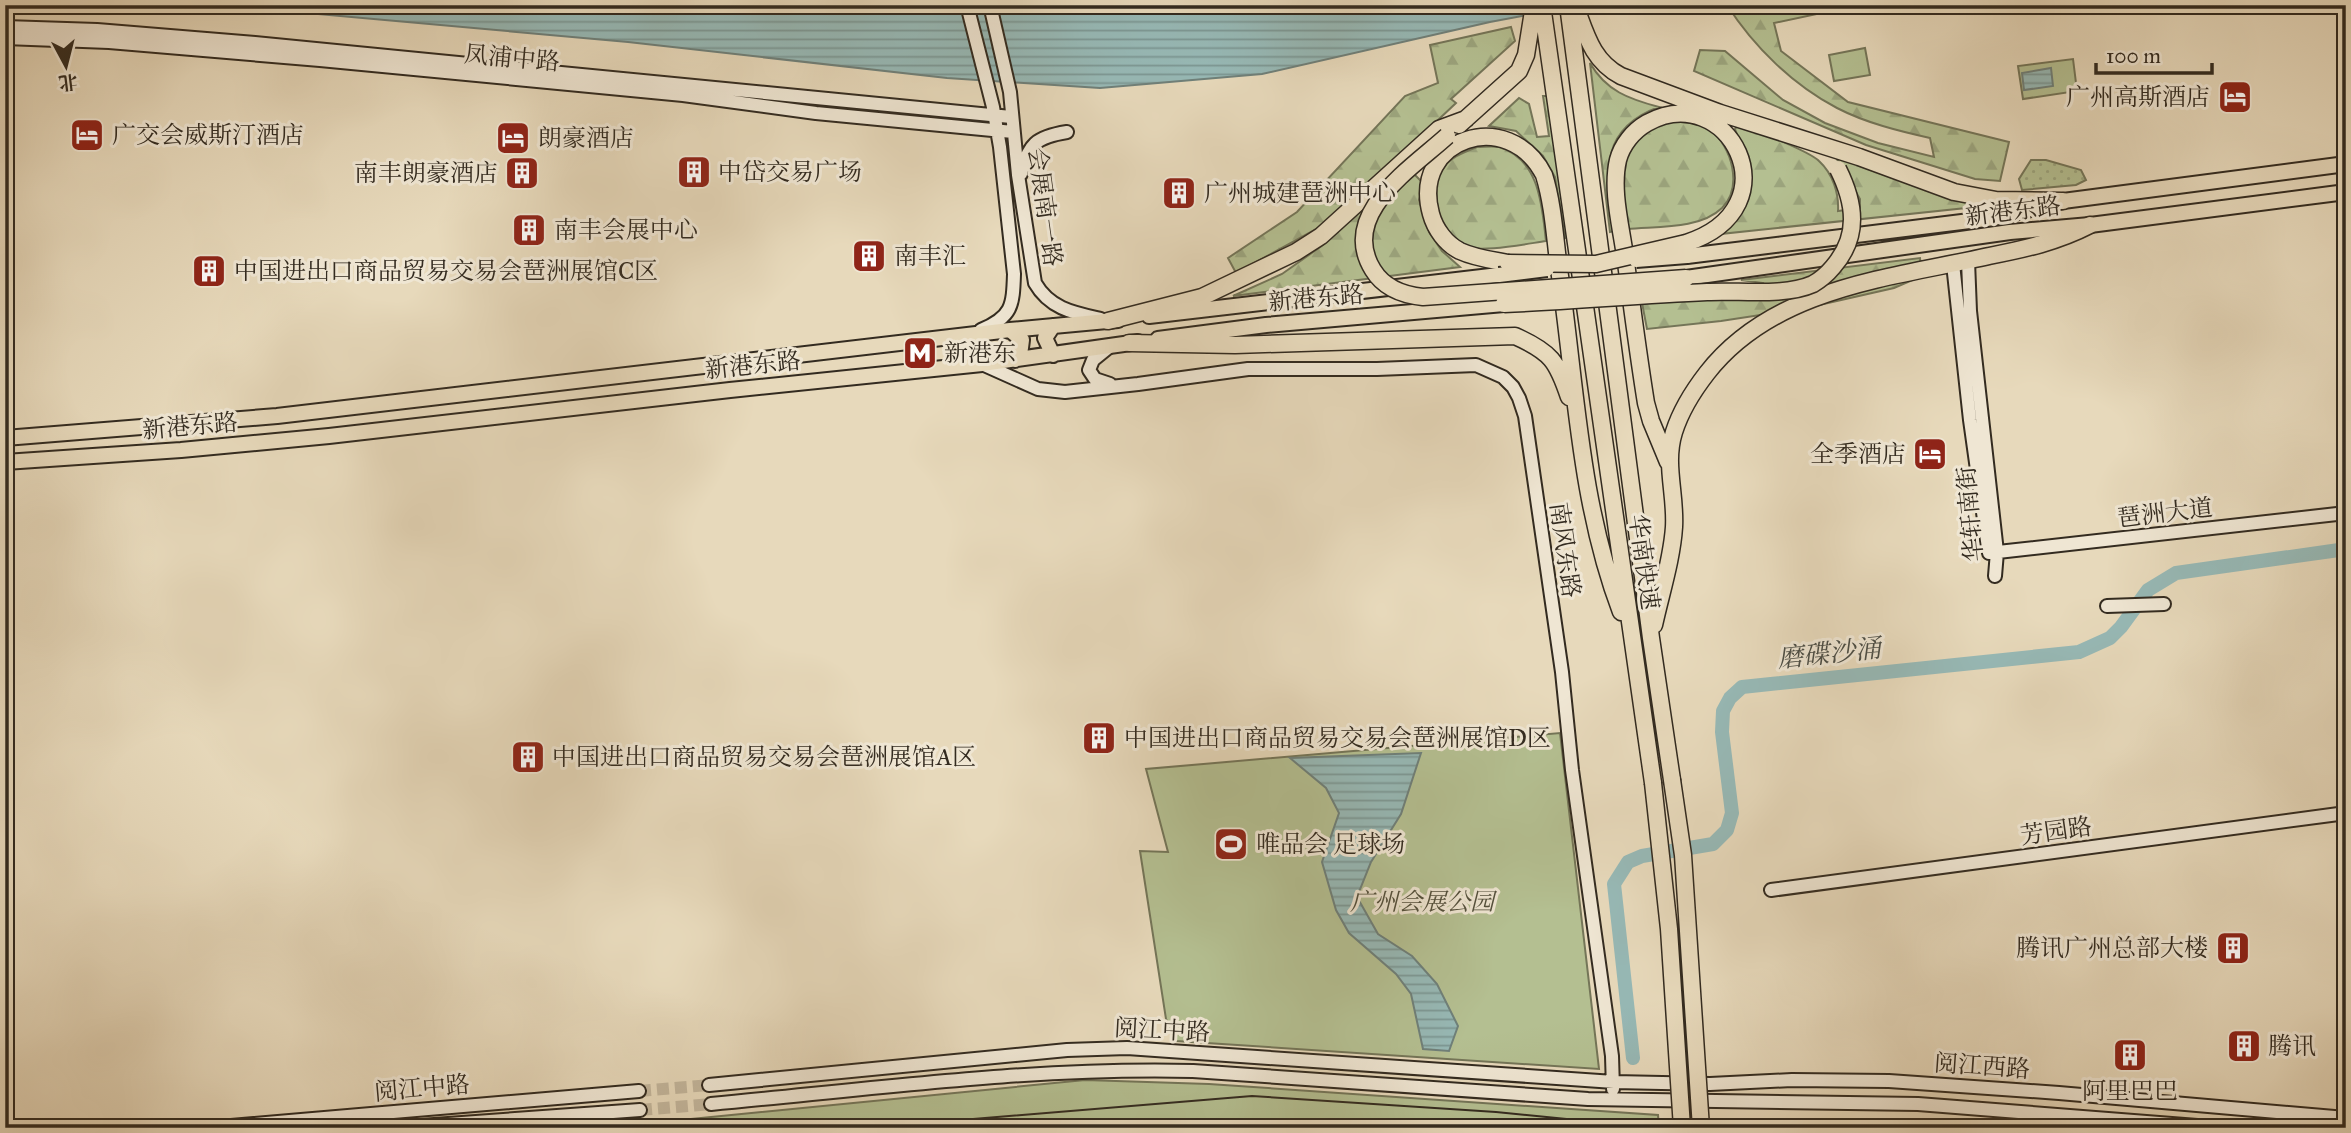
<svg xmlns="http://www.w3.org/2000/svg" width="2351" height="1133" viewBox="0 0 2351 1133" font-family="'IM FELL Great Primer','Noto Serif SC',serif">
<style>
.grass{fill:url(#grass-dots);stroke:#747558;stroke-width:2}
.forest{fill:url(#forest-firs);stroke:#747558;stroke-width:2}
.green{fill:#b4bf91;stroke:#747558;stroke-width:2}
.water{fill:url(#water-rules);stroke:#6f807a;stroke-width:2}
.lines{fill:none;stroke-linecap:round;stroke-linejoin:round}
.river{stroke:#97b9b6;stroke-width:14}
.secondary-tunnel{stroke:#c3b69c;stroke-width:12;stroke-dasharray:12 6;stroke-linecap:butt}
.secondary-casing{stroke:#332b20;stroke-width:16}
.primary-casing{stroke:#332b20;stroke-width:18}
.highway-casing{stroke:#332b20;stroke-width:19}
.secondary{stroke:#efe6d3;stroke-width:12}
.primary{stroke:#e7d9bb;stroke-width:14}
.highway{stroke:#e7d9bb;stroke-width:16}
.tram{stroke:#332b20;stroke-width:2}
.primary-bridge-casing{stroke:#332b20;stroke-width:18;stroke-linecap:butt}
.highway-bridge-casing{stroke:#332b20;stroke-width:19;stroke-linecap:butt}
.primary-bridge{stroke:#e7d9bb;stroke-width:14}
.highway-bridge{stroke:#e7d9bb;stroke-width:16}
.labels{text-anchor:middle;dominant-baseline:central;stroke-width:6;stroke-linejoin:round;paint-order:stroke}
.street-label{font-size:24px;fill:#332b20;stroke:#efe6d3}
.poi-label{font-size:24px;fill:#332b20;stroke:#efe6d3;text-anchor:start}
.park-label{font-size:24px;font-style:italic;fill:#53503c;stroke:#efe6d3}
.water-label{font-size:26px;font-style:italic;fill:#4c4e46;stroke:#efe6d3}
</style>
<defs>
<pattern id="grass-dots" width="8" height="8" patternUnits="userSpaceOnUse" patternTransform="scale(1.75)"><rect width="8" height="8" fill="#b4bf91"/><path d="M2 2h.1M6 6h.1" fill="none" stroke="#9ba47d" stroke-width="1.8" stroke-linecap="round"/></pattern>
<pattern id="forest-firs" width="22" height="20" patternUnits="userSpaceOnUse" patternTransform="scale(1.75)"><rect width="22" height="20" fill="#b4bf91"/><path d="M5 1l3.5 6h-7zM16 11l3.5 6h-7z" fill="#9ba47d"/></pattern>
<pattern id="water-rules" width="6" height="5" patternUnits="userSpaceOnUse" patternTransform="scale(1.75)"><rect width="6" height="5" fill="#97b9b6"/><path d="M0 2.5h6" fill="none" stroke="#7c9794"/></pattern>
</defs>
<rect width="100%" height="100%" fill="#e7d9bb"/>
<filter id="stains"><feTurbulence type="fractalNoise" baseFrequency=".00286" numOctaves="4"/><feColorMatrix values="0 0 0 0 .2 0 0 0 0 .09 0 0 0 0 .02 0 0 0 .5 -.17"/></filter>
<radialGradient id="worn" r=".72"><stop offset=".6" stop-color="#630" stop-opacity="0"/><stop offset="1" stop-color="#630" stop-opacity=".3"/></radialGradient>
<path class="grass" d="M2031 160H2046L2081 170 2086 180 2076 185 2022 190 2019 179Z"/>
<path class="forest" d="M1727 5H1859L1774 23 1781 51 1848 102 2009 142 2000 181 1975 179 1866 145 1694 71 1700 50 1725 51 1783 100 1825 123 1878 143 1934 157 1930 138C1899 131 1866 123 1837 108 1793 85 1754 47 1727 5Z
M1511 27 1515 41 1451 99 1456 103 1331 221 1236 273 1228 258 1297 212 1405 96 1438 83 1430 45Z
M1590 63C1606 91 1629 99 1659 107 1596 130 1607 177 1614 231L1610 232Z
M1543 96H1547L1569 238H1565L1555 177 1543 156 1516 131 1489 126 1519 98 1529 104 1537 137 1549 136Z
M1673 120C1686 121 1699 123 1710 130 1732 146 1743 187 1722 208 1699 230 1656 226 1627 229 1622 198 1614 154 1643 133 1651 127 1664 124 1673 120Z
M1739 124C1756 131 1808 150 1819 161 1833 174 1839 193 1838 211L1860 208V199L1834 154 1970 202 1966 208 1720 234C1764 201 1752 174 1735 129Z
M1477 147C1484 147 1492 146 1499 147 1540 159 1542 207 1546 241 1525 244 1478 254 1459 245 1438 234 1431 191 1441 171 1448 158 1464 152 1477 147Z
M1406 166 1424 184 1419 200 1429 232 1442 251 1460 267 1233 296 1282 274 1323 245Z
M1920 258 1921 267 1915 279 1894 288 1806 308 1721 321 1647 329 1642 303 1760 293 1763 283 1741 280Z"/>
<path class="green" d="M1865 48 1870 75 1834 81 1829 55Z
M2073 59 2077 91 2023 99 2018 66Z
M1560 733 1599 1069 1176 1041 1166 1019 1140 851 1168 852 1146 769Z
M1085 1080 1209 1084 1658 1115 1659 1128H600Z"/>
<path class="water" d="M219 5H1128L1156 8 1175 5H1582L1490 22 1262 74 1100 88 947 78 628 42Z
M2051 68 2053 86 2024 90 2022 73Z
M1421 753 1401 814 1371 862 1357 897 1378 934 1412 956 1437 984 1458 1026 1449 1051 1423 1049 1411 994 1396 974 1349 933 1336 910 1322 862 1339 813 1326 788 1290 758Z"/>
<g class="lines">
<path class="river" d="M1633 1058 1614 884 1628 862 1642 856 1713 844 1727 830 1732 813 1722 732 1723 711 1730 698 1742 687 2079 652 2110 638 2121 627 2148 590 2176 573 2346 549"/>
<path class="secondary-tunnel" d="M639 1091 709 1085
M640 1110 711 1104"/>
<g class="secondary-casing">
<path id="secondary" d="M967 5 993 107 1000 147 1014 274C1013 306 1012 317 981 330
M990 5 1010 92 1018 175 1035 283C1050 309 1074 313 1101 319
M5 27 97 30 255 43 1011 117
M5 38 109 42 320 60 683 95 816 113 1013 132
M1021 174C1028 144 1036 137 1067 132
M1968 261 1970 311 1997 552 1995 576
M1953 264 1970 420 1988 548
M1109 347 1093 360 1089 370 1095 379 1110 384
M982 364 1038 389 1065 392 1138 384 1248 369H1377L1476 365 1503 377 1513 387 1519 398 1525 416 1562 672 1572 770 1612 1056 1613 1089
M1989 553 2346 513
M2107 606 2164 604
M1771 890 2346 813
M709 1085 1067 1050 1127 1048 1614 1082 1710 1084 1792 1080 1889 1081 2059 1093 2346 1118
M711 1104C871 1089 1032 1067 1193 1071L1588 1099 1918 1104 2223 1128
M208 1128 639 1091
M393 1128 640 1110"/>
</g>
<g class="primary-casing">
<path id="primary" d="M1687 256 1994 218 2063 201 2346 164
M1686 278 2010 232 2090 225 2346 192
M1149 316 1499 275
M1053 326 1045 338 1053 355
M1010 330 1022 340 1021 348 1015 360
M1158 339 1266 325 1504 304
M5 438 277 416 1010 330 1118 320
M5 462 181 450 329 436 730 390 982 364 1138 342"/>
</g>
<g class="highway-casing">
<path id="highway" d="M1542 5 1653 783
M1568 5 1651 638 1672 780
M1575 5C1586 34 1592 61 1621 76L1720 113
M1717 112 1859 157 1954 192 1996 200 2063 201
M1459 125 1519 71 1526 55 1534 5
M1508 263C1492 260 1475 258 1460 251 1446 244 1435 229 1431 214 1410 138 1509 106 1544 175 1554 207 1555 243 1560 276 1576 388 1580 504 1621 612
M1108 321 1202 297 1296 252 1321 236 1439 129 1466 119
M1129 343 1235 345 1515 336C1551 352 1557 361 1569 397
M1668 462 1651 421 1646 403C1638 354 1632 305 1625 256 1621 226 1611 190 1618 160 1622 145 1633 131 1647 123 1727 78 1797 207 1686 243
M1654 625C1661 593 1672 559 1674 527 1676 494 1664 464 1674 432 1681 410 1693 391 1707 373 1774 287 1891 278 1989 256 2025 249 2057 242 2090 225"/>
</g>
<use href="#secondary" class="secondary"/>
<use href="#primary" class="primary"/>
<use href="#highway" class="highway"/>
<path class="tram" d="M865 1128 1252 1096 1496 1112 1657 1128"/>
<g class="primary-bridge-casing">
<path id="primary-bridge" d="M1636 260 1687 256
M1499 275 1547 269"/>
</g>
<g class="highway-bridge-casing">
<path id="highway-bridge" d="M1447 136C1412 168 1338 214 1373 270 1384 288 1403 295 1423 297L1686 278
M1508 263 1596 264 1686 243
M1504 304C1572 301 1639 295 1707 292 1738 290 1784 297 1813 284 1820 280 1828 273 1833 267 1860 236 1855 203 1838 169
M1672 780 1683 855 1701 1128
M1653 783 1669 929 1682 1128"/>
</g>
<use href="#primary-bridge" class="primary-bridge"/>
<use href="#highway-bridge" class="highway-bridge"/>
</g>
<defs>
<g id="hotel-square" transform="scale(1.75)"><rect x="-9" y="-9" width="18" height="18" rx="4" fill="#8f2418" stroke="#efe6d3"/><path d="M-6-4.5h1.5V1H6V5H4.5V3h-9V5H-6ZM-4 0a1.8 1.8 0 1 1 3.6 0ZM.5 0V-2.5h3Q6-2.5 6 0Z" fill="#fff"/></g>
<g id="building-square" transform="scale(1.75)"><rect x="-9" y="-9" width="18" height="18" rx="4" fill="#8f2418" stroke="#efe6d3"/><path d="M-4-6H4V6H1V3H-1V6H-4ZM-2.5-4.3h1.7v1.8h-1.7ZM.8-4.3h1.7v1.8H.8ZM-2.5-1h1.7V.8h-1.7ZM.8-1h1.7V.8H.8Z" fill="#fff"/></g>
<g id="metro-square" transform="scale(1.75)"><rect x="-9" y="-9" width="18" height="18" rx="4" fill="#8f2418" stroke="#efe6d3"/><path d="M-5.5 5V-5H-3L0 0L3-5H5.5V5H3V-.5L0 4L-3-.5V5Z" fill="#fff"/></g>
<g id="stadium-square" transform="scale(1.75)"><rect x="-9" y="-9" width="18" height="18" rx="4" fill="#8f2418" stroke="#efe6d3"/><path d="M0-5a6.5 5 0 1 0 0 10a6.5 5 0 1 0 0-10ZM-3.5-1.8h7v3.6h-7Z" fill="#fff"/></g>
</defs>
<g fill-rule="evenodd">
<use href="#hotel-square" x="2235" y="97"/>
<use href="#hotel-square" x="87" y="135"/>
<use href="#hotel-square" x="513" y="138"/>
<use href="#building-square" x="694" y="172"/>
<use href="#building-square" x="522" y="173"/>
<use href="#building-square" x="1179" y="193"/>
<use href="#building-square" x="529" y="230"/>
<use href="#building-square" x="869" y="256"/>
<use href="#building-square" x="209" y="271"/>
<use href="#metro-square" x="920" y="353"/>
<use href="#hotel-square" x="1930" y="454"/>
<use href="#building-square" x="1099" y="738"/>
<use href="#building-square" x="528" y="757"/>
<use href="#stadium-square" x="1231" y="844"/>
<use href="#building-square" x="2233" y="948"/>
<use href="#building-square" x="2244" y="1046"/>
<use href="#building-square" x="2130" y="1055"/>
</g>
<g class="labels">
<g class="street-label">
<text transform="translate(512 58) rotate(5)">凤浦中路</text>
<text transform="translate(1045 207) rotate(82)">会展南一路</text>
<text transform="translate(2013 211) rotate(-7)">新港东路</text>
<text transform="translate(1316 298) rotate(-5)">新港东路</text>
<text transform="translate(753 365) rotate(-6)">新港东路</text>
<text transform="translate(190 426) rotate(-5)">新港东路</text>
<text transform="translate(2165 513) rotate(-7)">琶洲大道</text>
<text transform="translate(1970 514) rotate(-95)">华轩南街</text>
<text transform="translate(1565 550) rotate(82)">南风东路</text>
<text transform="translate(1644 562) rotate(82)">华南快速</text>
<text transform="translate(2056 831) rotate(-8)">芳园路</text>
<text transform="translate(1162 1030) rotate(3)">阅江中路</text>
<text transform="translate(1982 1066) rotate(4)">阅江西路</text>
<text transform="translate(422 1088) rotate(-5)">阅江中路</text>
</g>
<g class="poi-label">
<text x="2210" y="97" text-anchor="end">广州高斯酒店</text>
<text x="112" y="135">广交会威斯汀酒店</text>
<text x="538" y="138">朗豪酒店</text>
<text x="718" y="172">中岱交易广场</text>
<text x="498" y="173" text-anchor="end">南丰朗豪酒店</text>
<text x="1204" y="193">广州城建琶洲中心</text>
<text x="554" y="230">南丰会展中心</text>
<text x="894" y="256">南丰汇</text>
<text x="234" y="271">中国进出口商品贸易交易会琶洲展馆C区</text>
<text x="944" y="353">新港东</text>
<text x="1906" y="454" text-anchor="end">全季酒店</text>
<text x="1124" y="738">中国进出口商品贸易交易会琶洲展馆D区</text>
<text x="552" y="757">中国进出口商品贸易交易会琶洲展馆A区</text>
<text x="1256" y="844">唯品会 足球场</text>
<text x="2208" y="948" text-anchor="end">腾讯广州总部大楼</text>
<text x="2268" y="1046">腾讯</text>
<text x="2130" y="1091" text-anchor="middle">阿里巴巴</text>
</g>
<g class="park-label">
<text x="1422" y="902">广州会展公园</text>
</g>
<g class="water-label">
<text transform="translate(1829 653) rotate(-6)">磨碟沙涌</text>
</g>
</g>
<rect width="2351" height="1133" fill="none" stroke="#e7d9bb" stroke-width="28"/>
<rect x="7" y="7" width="2337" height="1119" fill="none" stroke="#332b20" stroke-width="3.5"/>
<rect x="14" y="14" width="2323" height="1105" fill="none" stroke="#332b20" stroke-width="2"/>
<g transform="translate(66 66) rotate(173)" stroke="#efe6d3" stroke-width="5" paint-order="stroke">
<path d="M0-5L12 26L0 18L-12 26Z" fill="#332b20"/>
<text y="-10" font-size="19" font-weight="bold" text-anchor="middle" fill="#332b20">北</text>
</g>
<path d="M2096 63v10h116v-10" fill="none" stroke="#332b20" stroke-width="3.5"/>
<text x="2106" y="63" font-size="21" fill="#332b20" stroke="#efe6d3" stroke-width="5" paint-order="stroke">100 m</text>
<rect width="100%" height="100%" filter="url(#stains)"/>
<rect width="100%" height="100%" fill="url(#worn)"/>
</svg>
